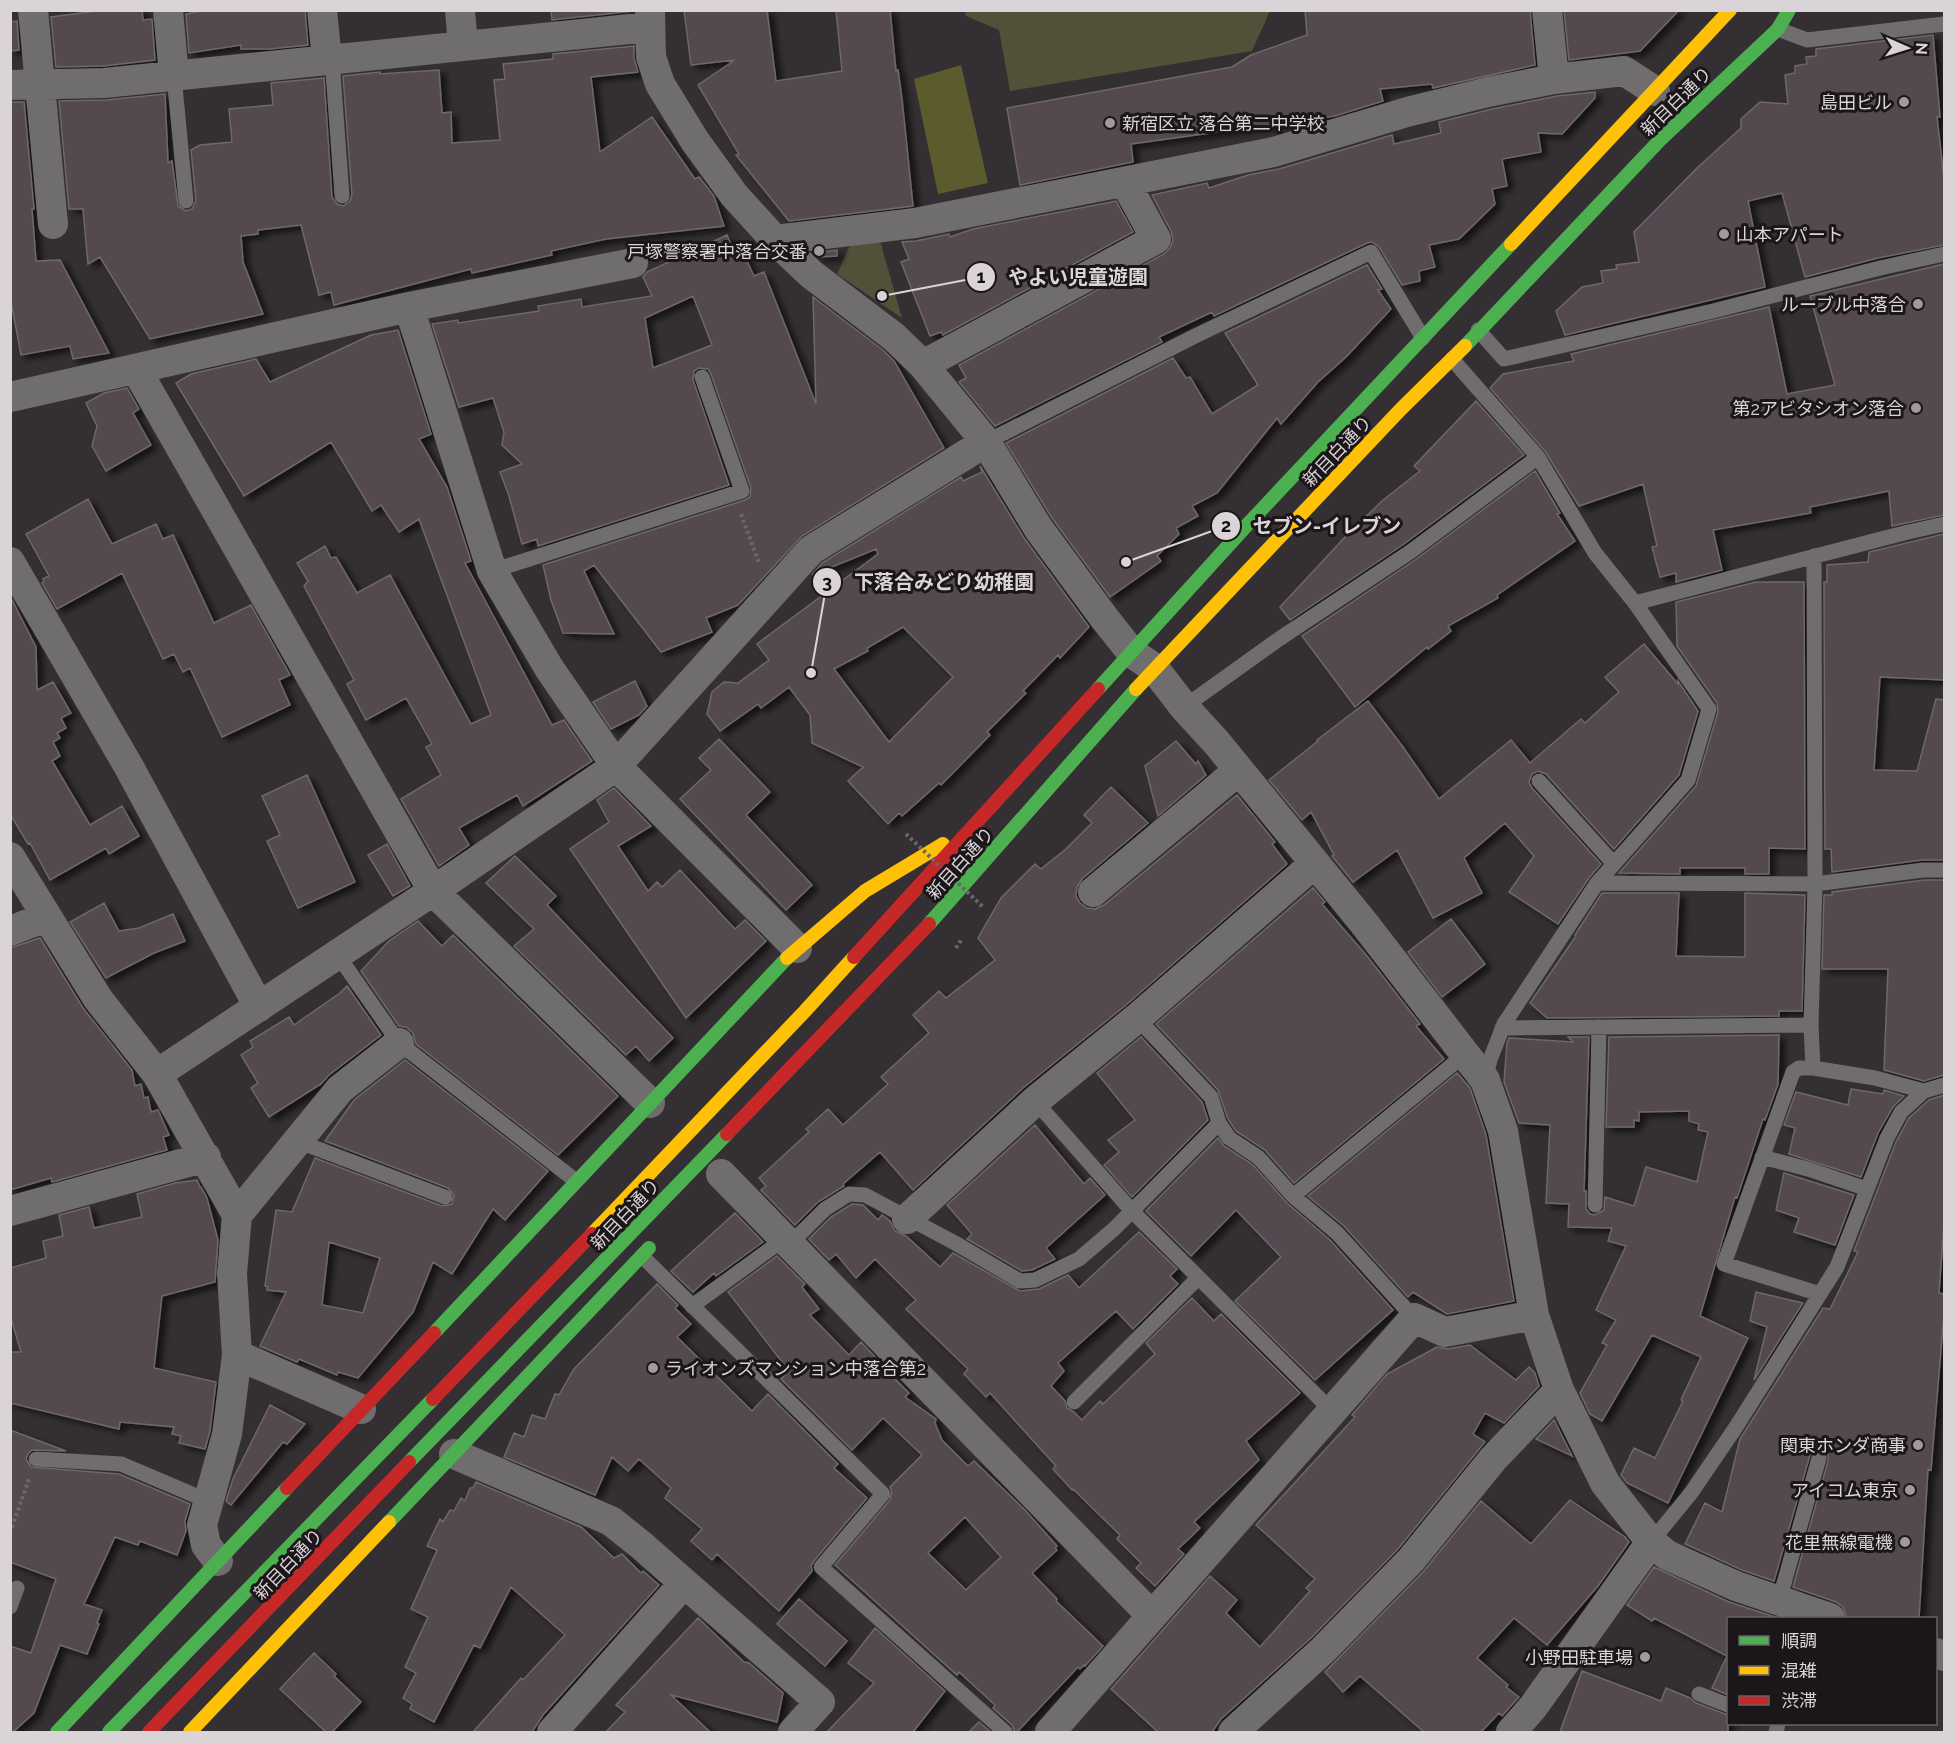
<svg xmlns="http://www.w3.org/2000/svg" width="1955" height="1743" viewBox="0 0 1955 1743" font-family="Raleway,'Noto Sans JP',sans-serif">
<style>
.green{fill:#515038}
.water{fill:#5c5b2e}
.building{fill:#52484f;stroke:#6d686b;stroke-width:1.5;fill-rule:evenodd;filter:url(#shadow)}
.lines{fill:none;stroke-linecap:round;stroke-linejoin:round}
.path{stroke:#6b6769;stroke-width:4;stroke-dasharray:3 3;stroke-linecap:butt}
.lane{stroke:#706d6e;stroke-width:15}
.street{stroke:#706d6e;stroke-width:30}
.fast{stroke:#4caf50;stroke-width:14}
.slow{stroke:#ffc107;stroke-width:14}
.jam{stroke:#c62828;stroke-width:14}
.path-bridge{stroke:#6b6769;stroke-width:4;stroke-dasharray:3 3;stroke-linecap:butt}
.poi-dot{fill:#a09a9d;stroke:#1b161a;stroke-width:2}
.labels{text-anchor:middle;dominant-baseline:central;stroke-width:6;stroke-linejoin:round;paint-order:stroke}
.street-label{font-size:18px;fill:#dad3d7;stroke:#1b161a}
.poi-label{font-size:18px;fill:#dad3d7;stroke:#1b161a;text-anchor:end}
.leader{fill:none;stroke:#dad3d7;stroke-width:2}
.callout-dot{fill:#dad3d7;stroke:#1b161a;stroke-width:2}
.mark-label{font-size:18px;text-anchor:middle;font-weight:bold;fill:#111}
.callout-label{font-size:20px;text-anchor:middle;font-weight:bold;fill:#dad3d7;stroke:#1b161a;stroke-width:6;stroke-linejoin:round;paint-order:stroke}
</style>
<defs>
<filter id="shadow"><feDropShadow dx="6" dy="4" stdDeviation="3" flood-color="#0009"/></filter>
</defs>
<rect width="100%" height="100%" fill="#342f32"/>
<path class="green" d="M965 11V10L1270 11 1252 51 1010 91 999 30 966 16Z
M879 237 902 318 837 274 853 239Z"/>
<path class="water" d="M961 65 988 183 938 194 914 79Z"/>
<path class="building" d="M105 10H142L143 20 152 19 155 60 103 66 56 67 51 17Z
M207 10H305L308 45 269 49H241V45L189 53 186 14Z
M551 10H633V11L552 20Z
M684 10H767L776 81 842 71 836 10H890L896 71 898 70 902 99 913 206 789 221 736 155 739 154 698 85 735 60 691 65Z
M1305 10H1530L1535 65 1433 88 1432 84 1380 89 1383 101 1335 116 1131 144 1133 162 1020 185 1007 108 1232 67 1251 55 1307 35Z
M1564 10H1679L1640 51 1569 60Z
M17 21 19 50 10 51V22Z
M1933 35 1940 117H1937L1944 179V245L1878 258 1805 277 1782 193 1748 201 1765 287 1565 335 1556 311 1582 287 1603 283 1601 271 1617 269 1616 265 1639 262 1634 232 1696 169 1741 128V119L1760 102 1788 104 1785 75 1795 73V66L1807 64 1806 57 1816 56V49Z
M634 46V58L638 72 591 77 600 152 652 117 695 179 699 177 714 196 724 226 606 239 551 251 552 255 472 273 471 269 334 305 331 292 319 295 301 225 258 230V234L241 236 243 262 263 314 150 339 100 257 88 264 83 209H69L59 101 106 100 165 94 168 163 172 161 178 206 186 211 192 209 196 201 191 150 200 145 232 142 229 109 273 105 271 83 324 78 332 197 337 204 343 206 350 201 352 195 343 76 380 72V74L439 70 442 113 451 112 452 143 500 140 494 80 505 79 503 64 553 59V54Z
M1595 92V98L1562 134 1538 133 1541 152 1502 159 1507 186 1492 189 1495 204 1459 239 1429 245 1435 267 1419 271 1420 281 1402 285 1379 247 1372 242 1367 243 1214 316 1212 312 1159 337 1162 342 995 426 959 382 966 378 959 365 1164 254 1170 248 1173 240 1171 231 1152 195 1207 183 1209 188 1248 175 1279 169 1392 135 1394 144 1441 133 1439 122 1492 109 1557 96Z
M10 102H24L34 209H32L36 261 60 260 109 353 73 359 70 346 21 355 10 296Z
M1116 201 1133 232 943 335 941 332 930 336 901 262 909 259 902 242 916 241 949 234 950 237 973 229Z
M727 235 731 245 738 242 754 276 764 272 816 404 813 297 883 350 894 361 944 448 802 536 738 605 706 618 712 632 661 652 594 565 584 571 614 634 563 633 551 600 543 565 745 500 750 497 751 488 711 374 708 369 699 368 694 371 693 380 729 485 538 546 537 539 522 544 509 496 500 472 522 464 502 445 504 432 493 398 459 407 432 324 458 320V323L539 311 538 306 581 299 582 307 652 296 643 277 647 272ZM693 296 712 345 653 368 645 318Z
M837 250V256L818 257 814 253Z
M1944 264V515L1892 526 1889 491 1810 507 1811 513 1713 530 1722 570 1676 582V573L1660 577 1652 547 1657 546 1643 484 1579 506 1545 451 1490 388 1503 374 1574 361 1571 354 1769 307 1787 394 1835 385 1810 296Z
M1367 265 1382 289 1378 290 1391 309 1346 357 1318 382 1281 424 1277 418 1217 493 1192 506 1198 516 1176 528 1179 534 1157 556 1161 561 1110 597 1052 518 1006 443 1173 358 1186 378 1190 377 1212 414 1258 385 1225 333Z
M398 330 431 434 419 439 447 487 471 561 465 563 552 725 564 720 592 761 523 806 517 795 459 828 469 845 439 866 401 799 441 775 426 747 432 744 406 698 366 720 347 684 354 680 304 586 308 581 297 563 325 546 331 558 336 557 357 593 390 575 471 724 491 715 419 519 399 532 381 505 372 511 331 442 244 496 176 383 191 374 256 359 270 382 371 335Z
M127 388 139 409 133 413 151 445 106 471 92 446 97 426 86 403 104 393Z
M1476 401 1524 455 1404 544 1290 620 1280 607 1346 536 1382 501 1420 471 1414 466Z
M980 466 1024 538 1089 627 1060 658 1058 655 1023 691 1026 693 987 732 990 735 941 785 939 783 902 816 899 813 888 824 848 781 863 767 812 743 810 715 789 687 761 708 758 704 720 731 707 714 712 692 724 682 738 683 769 660 757 644 878 554 876 549 812 575 822 563 961 477 963 481 982 472ZM903 627 953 677 889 742 834 669 868 651 867 648Z
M1535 471 1560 513 1557 514 1575 541 1497 595 1498 598 1448 626 1451 631 1428 649 1427 647 1355 707 1302 636 1415 560Z
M88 499 112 544 156 524 163 539 173 535 214 623 251 605 290 675 279 680 290 705 222 737 190 668 183 672 174 654 163 659 122 573 57 609 42 583 44 582 43 579 49 576 26 534Z
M1944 534V680L1880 677 1874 770 1917 771 1936 699 1944 700V860H1922L1832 872 1831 849H1825L1824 582H1827V565L1868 562 1869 552Z
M1756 582H1804L1805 849 1769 848V874H1745V868H1680V874L1619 873 1696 786 1718 712 1717 703 1677 646 1676 602Z
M12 600 36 647 37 690 53 682 71 713 61 718 66 728 57 733 60 738 53 742 60 756 52 761 90 825 122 806 139 836 109 854 106 848 50 880 30 843 28 844 10 814V601Z
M1644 644 1678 684V681L1698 711 1679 775 1614 849 1546 774 1538 771 1532 774 1529 782 1532 788 1601 864 1589 878 1558 924 1509 892 1534 856 1505 823 1464 858 1482 893 1433 918 1397 850 1353 882 1332 856 1334 855 1311 812 1302 820 1269 780 1318 741 1317 740 1368 701 1403 747 1439 799 1511 740 1530 763 1581 719 1585 723 1619 692 1605 677Z
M635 681 647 706 639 715 611 729 593 702Z
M719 739 770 792 746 815 812 885 786 910 680 799 711 770 699 758Z
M1176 741 1196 764 1198 761 1206 775 1158 816 1145 766Z
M307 775 355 882 298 908 267 841 280 835 262 796Z
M1111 787 1148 823 1082 879 1077 887 1076 896 1080 903 1087 908 1095 909 1104 905 1237 795 1275 842 1272 844 1287 864 1126 1005 1023 1088 913 1190 880 1152 843 1184 844 1186 818 1202 795 1225 761 1190 766 1186 759 1178 809 1132 806 1129 828 1109 843 1125 888 1084 881 1077 929 1033 913 1015 939 991 946 998 995 960 978 938 1001 898 1035 864 1041 869 1066 849 1092 823 1084 815Z
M614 788 651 826 618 846 648 891 657 882 662 887 680 870 735 929 745 920 766 941 686 1018 570 849 609 822 597 800Z
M387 844 410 886 393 896 368 855Z
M515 856 556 896 547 905 673 1038 649 1061 636 1046 626 1055 514 946 534 929 486 883Z
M1924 880H1944V1075L1924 1081 1884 1070 1888 969H1822L1824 895H1832V892Z
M1313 888 1325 902 1322 904 1367 956 1420 1024 1416 1026 1444 1059 1294 1183 1265 1150 1236 1131 1228 1119 1218 1090 1156 1024Z
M1602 893H1679L1676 956 1745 957V893L1805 895 1802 1011H1779V1016L1547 1018 1530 1003 1576 936 1575 935Z
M104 903 119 931 139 928 173 914 185 941 154 953 106 978 70 922Z
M1451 919 1485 964 1442 997 1408 952Z
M418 921 442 946 453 935 618 1096 558 1155 416 1044 413 1033 406 1027 399 1026 361 971 389 941Z
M40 938 83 1008 132 1070 135 1086 141 1084 144 1098 148 1097 151 1112 158 1110 169 1135 163 1137 167 1150 52 1182 51 1178 10 1190V948Z
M347 986 381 1035 329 1075 321 1084 269 1117 251 1088 258 1083 241 1055 253 1047 250 1041 289 1017 294 1025 340 993Z
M1779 1035 1778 1084 1765 1120 1763 1119 1737 1198 1735 1197 1700 1316 1748 1338 1668 1503 1627 1483 1621 1475 1634 1448 1655 1458 1683 1401 1681 1400 1701 1357 1652 1335 1602 1421 1590 1414 1580 1393 1607 1345 1602 1343 1616 1320 1596 1310 1626 1246 1608 1241 1612 1228 1568 1227 1569 1204 1546 1203 1550 1125 1519 1123 1504 1082 1507 1043 1509 1038 1573 1042 1568 1037H1589L1584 1191H1586V1209L1590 1214 1595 1215 1604 1210 1605 1197 1634 1206 1646 1167 1697 1182 1708 1132 1698 1130 1699 1124 1689 1121V1111L1639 1112V1121L1634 1120V1127H1606L1609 1037Z
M1141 1037 1202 1102 1208 1120 1132 1197 1104 1165 1119 1152 1108 1140 1135 1120 1097 1073Z
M405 1060 548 1171 505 1220 493 1209 452 1274 433 1262 413 1312 358 1378 338 1372 337 1375 299 1359 297 1362 260 1346 286 1292 267 1290 268 1287 265 1286 276 1210 292 1212 315 1158 442 1206 452 1204 454 1195 448 1188 325 1141 354 1100ZM329 1242 380 1258 363 1313 322 1305Z
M1457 1073 1470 1088 1486 1135 1514 1301 1447 1314 1413 1292 1408 1297 1344 1226 1308 1196Z
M1851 1089 1883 1094 1884 1090 1904 1096 1893 1107 1878 1133 1861 1177 1789 1154 1795 1128 1784 1125 1796 1092 1848 1105Z
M1944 1095V1223L1939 1293 1944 1294V1313L1931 1470 1928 1469 1919 1618H1847L1843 1607 1836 1602 1793 1587 1828 1461V1455L1822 1449H1816L1810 1455 1774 1581 1742 1570 1685 1544 1705 1503 1722 1512 1740 1439 1823 1308 1830 1309 1858 1252 1854 1251 1896 1142 1909 1118 1929 1100Z
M1035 1125 1084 1184 1090 1178 1105 1195 1046 1248 1055 1259 1032 1270 1022 1271 967 1239 972 1234 947 1205Z
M1218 1138 1224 1146 1252 1164 1287 1203 1330 1240 1393 1310 1315 1380 1235 1301 1281 1257 1236 1210 1191 1256 1146 1211Z
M1784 1173 1854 1195 1835 1245 1794 1232 1799 1218 1776 1210Z
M197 1180 200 1187H201L207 1198 218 1240 215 1282 162 1296 154 1368 216 1382 210 1431 205 1449 179 1443 181 1436 172 1434 174 1427 120 1422 119 1429 10 1403V1352H21L10 1315V1268L46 1258 43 1241 63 1236 59 1215 89 1207 94 1228 142 1217 137 1194 175 1183Z
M852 1204 863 1205 878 1220 882 1215 885 1217 890 1221 895 1231 906 1236 940 1267 953 1253 1020 1291 1039 1289 1068 1275 1079 1288 1139 1232 1177 1269 1170 1276 1178 1284 1133 1329 1116 1311 1058 1363 1064 1371 1051 1386 1065 1401 1067 1408 1074 1412 1082 1420 1100 1401 1103 1404 1155 1354 1146 1343 1192 1298 1214 1321 1221 1314 1300 1393 1246 1441 1259 1460 1194 1522 1200 1528 1178 1549 1184 1554 1155 1586 1136 1568 1141 1563 1117 1539 1120 1535 1073 1489 1072 1490 1053 1469 1056 1466 990 1393 986 1397 964 1374 968 1369 906 1309 916 1300 875 1259 856 1278 836 1254 829 1260 809 1239 831 1217Z
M735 1213 763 1242 716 1276 714 1273 693 1292 671 1271Z
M777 1256 805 1284 802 1287 819 1309 810 1315 849 1355 861 1342 879 1361 878 1362 909 1393 905 1397 936 1419 935 1423 942 1440 968 1466 974 1461 1024 1509 1057 1546 1055 1548 1057 1550 1032 1573 1057 1599 1056 1601 1103 1646 1085 1666 1084 1665 1080 1669 1078 1667 1017 1732H1015L1012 1725 993 1708 995 1705 959 1672 957 1675 835 1565 890 1500 892 1492 890 1487 922 1455 883 1418 852 1450 781 1379 789 1371 728 1292ZM965 1517 1001 1557 966 1590 928 1553Z
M657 1284 678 1305 675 1308 691 1324 677 1337 752 1411 768 1394 838 1464 834 1468 867 1498 814 1561 811 1566 812 1571 779 1611 717 1554 712 1560 691 1541 702 1529 665 1498 671 1488 639 1459 628 1471 612 1457 595 1495 504 1457 514 1433 524 1437 532 1415 545 1419 555 1394 559 1395 574 1369Z
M1756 1292 1803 1303 1754 1380 1767 1327 1750 1321Z
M1470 1345 1516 1380 1529 1367 1535 1373 1539 1386 1504 1423 1485 1413 1473 1434 1485 1442 1398 1549 1311 1638 1221 1719 1212 1732H1158L1111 1689 1210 1576 1237 1600 1226 1613 1260 1647 1310 1591 1306 1588 1315 1579 1256 1525 1355 1417 1352 1415 1387 1374 1437 1347 1448 1349Z
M270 1405 305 1424 287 1444 283 1442 231 1505 226 1501 233 1479Z
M1554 1420 1572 1456 1536 1439Z
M10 1430 66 1451 32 1450 28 1454 26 1459 31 1467 119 1474 190 1504 185 1521 186 1531 177 1555 140 1541 138 1545 115 1537 84 1604 102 1610 97 1623 99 1624 87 1654 60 1645 34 1713 13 1732H10V1646L31 1653 56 1579 10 1562Z
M476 1482 581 1527 614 1558 622 1554 641 1573 643 1571 659 1585 543 1715 532 1732H473L521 1678 523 1680 565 1635 511 1587 480 1648 474 1645 434 1722 410 1709 412 1704 403 1698 416 1673 405 1667 428 1617 411 1609 437 1550 427 1546 440 1519 443 1522 450 1510 454 1511 461 1498 465 1501 470 1488H473Z
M1570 1500 1625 1537 1629 1542 1598 1586 1547 1645 1514 1618 1477 1658 1508 1685 1506 1687 1519 1697 1502 1716 1499 1713 1481 1732H1424L1360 1676 1343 1692 1325 1672 1423 1572 1481 1501 1531 1544Z
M1654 1567 1729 1602 1778 1618H1728V1695L1712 1688 1727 1656 1654 1618 1652 1621 1627 1605Z
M799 1599 847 1641 825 1666 777 1624Z
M698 1618 744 1662 749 1663 783 1693 777 1722 671 1695 710 1732H606L625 1712 616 1705Z
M875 1628 945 1691 913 1732H827L874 1683 848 1663Z
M314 1653 336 1674 334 1676 361 1702 332 1732H326L280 1689Z
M1582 1671 1661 1701 1666 1688 1690 1698 1696 1703 1728 1715V1732H1560Z
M979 1722 991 1732H969Z"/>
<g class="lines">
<path class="path" d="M741 514 759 563
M956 948 962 939
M10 1533 29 1479"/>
<path class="lane" d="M1778 29 1807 40 1944 24
M332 59 342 196
M174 76 186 201
M1478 330 1504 359 1713 311 1880 268 1944 254
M1452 359 1538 457 1595 553 1635 603 1709 709 1688 780 1597 883 1504 1024 1490 1060 1485 1080
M986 442 1195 336 1371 252 1423 338
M1814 556 1815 884 1811 1025 1813 1068 1875 1078 1924 1091
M492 571 742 491 702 377
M1635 603 1908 532 1944 524
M1184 707 1279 639 1410 552 1538 457
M1539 781 1614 864
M1597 883 1815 884 1923 870H1944
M337 954 399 1043 576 1181
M1137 1018 1211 1097 1219 1123 1229 1138 1258 1157 1293 1196 1337 1233 1414 1318
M1502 1028 1811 1025
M1813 1068H1799L1793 1072 1724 1264 1820 1294
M1035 1101 1132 1211 1332 1411
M297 1141 445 1197
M1762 1157 1808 1169 1867 1189
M1293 1196 1464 1055
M1595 1205 1599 1027
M790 1244 825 1209 849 1194 865 1195 955 1243 1020 1281 1035 1280 1079 1259 1114 1229 1219 1123
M642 1256 883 1494 821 1567 1005 1732
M692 1306 784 1239
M1074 1402 1198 1278
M36 1459 121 1464 208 1501
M1651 1542 1691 1493 1736 1427 1837 1267 1887 1138 1901 1112 1924 1091 1944 1085
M1779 1601 1819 1458
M10 1607 17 1588
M1699 1694 1728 1705
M1776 1732 1778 1724"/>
<path class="street" d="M33 10 53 224
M168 10 174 76
M322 10 327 60
M460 10 463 46
M650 10 651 57 660 84 695 141 734 195 775 240 811 274 894 337 923 365 986 442 1038 528 1105 619 1132 653 1154 668 1184 707 1217 743 1363 922 1485 1080 1503 1131 1534 1315 1559 1390 1605 1483 1651 1542 1667 1555 1736 1586 1830 1618
M1547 10 1554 79
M10 85 104 83 649 27
M775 240 915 223 1274 152 1407 112 1488 92 1554 79 1624 71 1655 91
M409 307 492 571 549 668 616 766 797 948
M923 365 1156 239 1125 182
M136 369 433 891 650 1103
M10 397 409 307 633 263
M10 562 129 767 259 1007
M10 857 98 999 157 1074 237 1215 232 1274 237 1355 227 1434 202 1525 206 1545 218 1561
M1093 892 1239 770
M10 931 46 917
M157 1074 433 891 616 766 811 550 986 442
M721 1174 1152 1616
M10 1211 206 1157
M237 1215 340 1089 399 1043
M907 1219 1035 1101 1137 1018 1315 863
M237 1355 361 1409
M454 1454 611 1521 641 1545 820 1702 793 1732
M1936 1653 1944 1656
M552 1732 684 1583
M1050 1732 1414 1318 1445 1332 1534 1315
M1233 1732 1323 1650 1411 1560 1493 1459 1559 1390
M1511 1732 1533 1707 1651 1542"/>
<path class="fast" d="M1465 346 1660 140 1778 29 1789 10
M1098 689 1247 525 1511 244
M929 924 1136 689
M434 1333 787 958
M409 1462 727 1134
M389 1522 649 1248
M57 1732 287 1488
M109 1732 433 1399"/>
<path class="slow" d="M1511 244 1730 10
M1136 689 1401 409 1465 346
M787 958 865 891 943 844
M592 1234 805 1011 854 957
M190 1732 389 1522"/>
<path class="jam" d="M854 957 1098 689
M727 1134 929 924
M433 1399 592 1234
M287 1488 434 1333
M149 1732 409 1462"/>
<path class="path-bridge" d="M906 834 983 907"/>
</g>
<g class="poi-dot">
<circle cx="1904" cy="102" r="6"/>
<circle cx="1110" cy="123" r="6"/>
<circle cx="1724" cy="234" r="6"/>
<circle cx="819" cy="251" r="6"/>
<circle cx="1918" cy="304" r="6"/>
<circle cx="1916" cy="408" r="6"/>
<circle cx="653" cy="1368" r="6"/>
<circle cx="1918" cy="1445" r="6"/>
<circle cx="1910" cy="1490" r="6"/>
<circle cx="1905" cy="1542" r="6"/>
<circle cx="1645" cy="1657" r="6"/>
</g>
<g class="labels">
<g class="street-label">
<text transform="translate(1676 101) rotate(-44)">新目白通り</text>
<text transform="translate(1337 451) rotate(-46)">新目白通り</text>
<text transform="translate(960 863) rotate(-48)">新目白通り</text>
<text transform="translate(625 1214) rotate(-46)">新目白通り</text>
<text transform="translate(288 1564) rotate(-46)">新目白通り</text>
</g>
<g class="poi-label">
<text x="1892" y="102">島田ビル</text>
<text x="1122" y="123" text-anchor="start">新宿区立 落合第二中学校</text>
<text x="1736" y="234" text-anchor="start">山本アパート</text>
<text x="807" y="251">戸塚警察署中落合交番</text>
<text x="1906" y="304">ルーブル中落合</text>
<text x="1904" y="408">第2アビタシオン落合</text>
<text x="665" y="1368" text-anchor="start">ライオンズマンション中落合第2</text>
<text x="1906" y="1445">関東ホンダ商事</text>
<text x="1898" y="1490">アイコム東京</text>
<text x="1893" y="1542">花里無線電機</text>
<text x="1633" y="1657">小野田駐車場</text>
</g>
</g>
<path class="leader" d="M882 296L981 277M1126 562L1226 526M811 673L827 582"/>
<g class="callout-dot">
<circle cx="882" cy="296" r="6"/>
<circle cx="1126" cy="562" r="6"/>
<circle cx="811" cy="673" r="6"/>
<circle cx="981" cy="277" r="15"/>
<circle cx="1226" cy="526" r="15"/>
<circle cx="827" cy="582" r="15"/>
</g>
<g class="mark-label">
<text x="981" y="283">1</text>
<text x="1226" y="532">2</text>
<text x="827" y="588">3</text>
</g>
<g class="callout-label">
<text x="1078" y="284">やよい児童遊園</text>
<text x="1327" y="533">セブン-イレブン</text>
<text x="944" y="589">下落合みどり幼稚園</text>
</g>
<rect width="1955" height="1743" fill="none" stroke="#dad3d7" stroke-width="24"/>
<rect x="1727" y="1617" width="210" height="108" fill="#1b161a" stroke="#676266" stroke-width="1.5"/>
<rect x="1739" y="1636" width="30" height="9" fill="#4caf50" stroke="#676266" stroke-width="1.5"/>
<text x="1781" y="1647" font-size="18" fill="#dad3d7">順調</text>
<rect x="1739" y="1666" width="30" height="9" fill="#ffc107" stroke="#676266" stroke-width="1.5"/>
<text x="1781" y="1677" font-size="18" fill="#dad3d7">混雑</text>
<rect x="1739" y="1696" width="30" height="9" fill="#c62828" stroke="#676266" stroke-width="1.5"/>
<text x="1781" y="1707" font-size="18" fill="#dad3d7">渋滞</text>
<g transform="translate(1907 48) rotate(93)" stroke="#1b161a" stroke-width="4.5" paint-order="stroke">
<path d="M0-4.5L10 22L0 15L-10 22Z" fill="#dad3d7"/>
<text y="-9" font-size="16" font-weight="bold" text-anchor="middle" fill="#dad3d7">N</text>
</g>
</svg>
